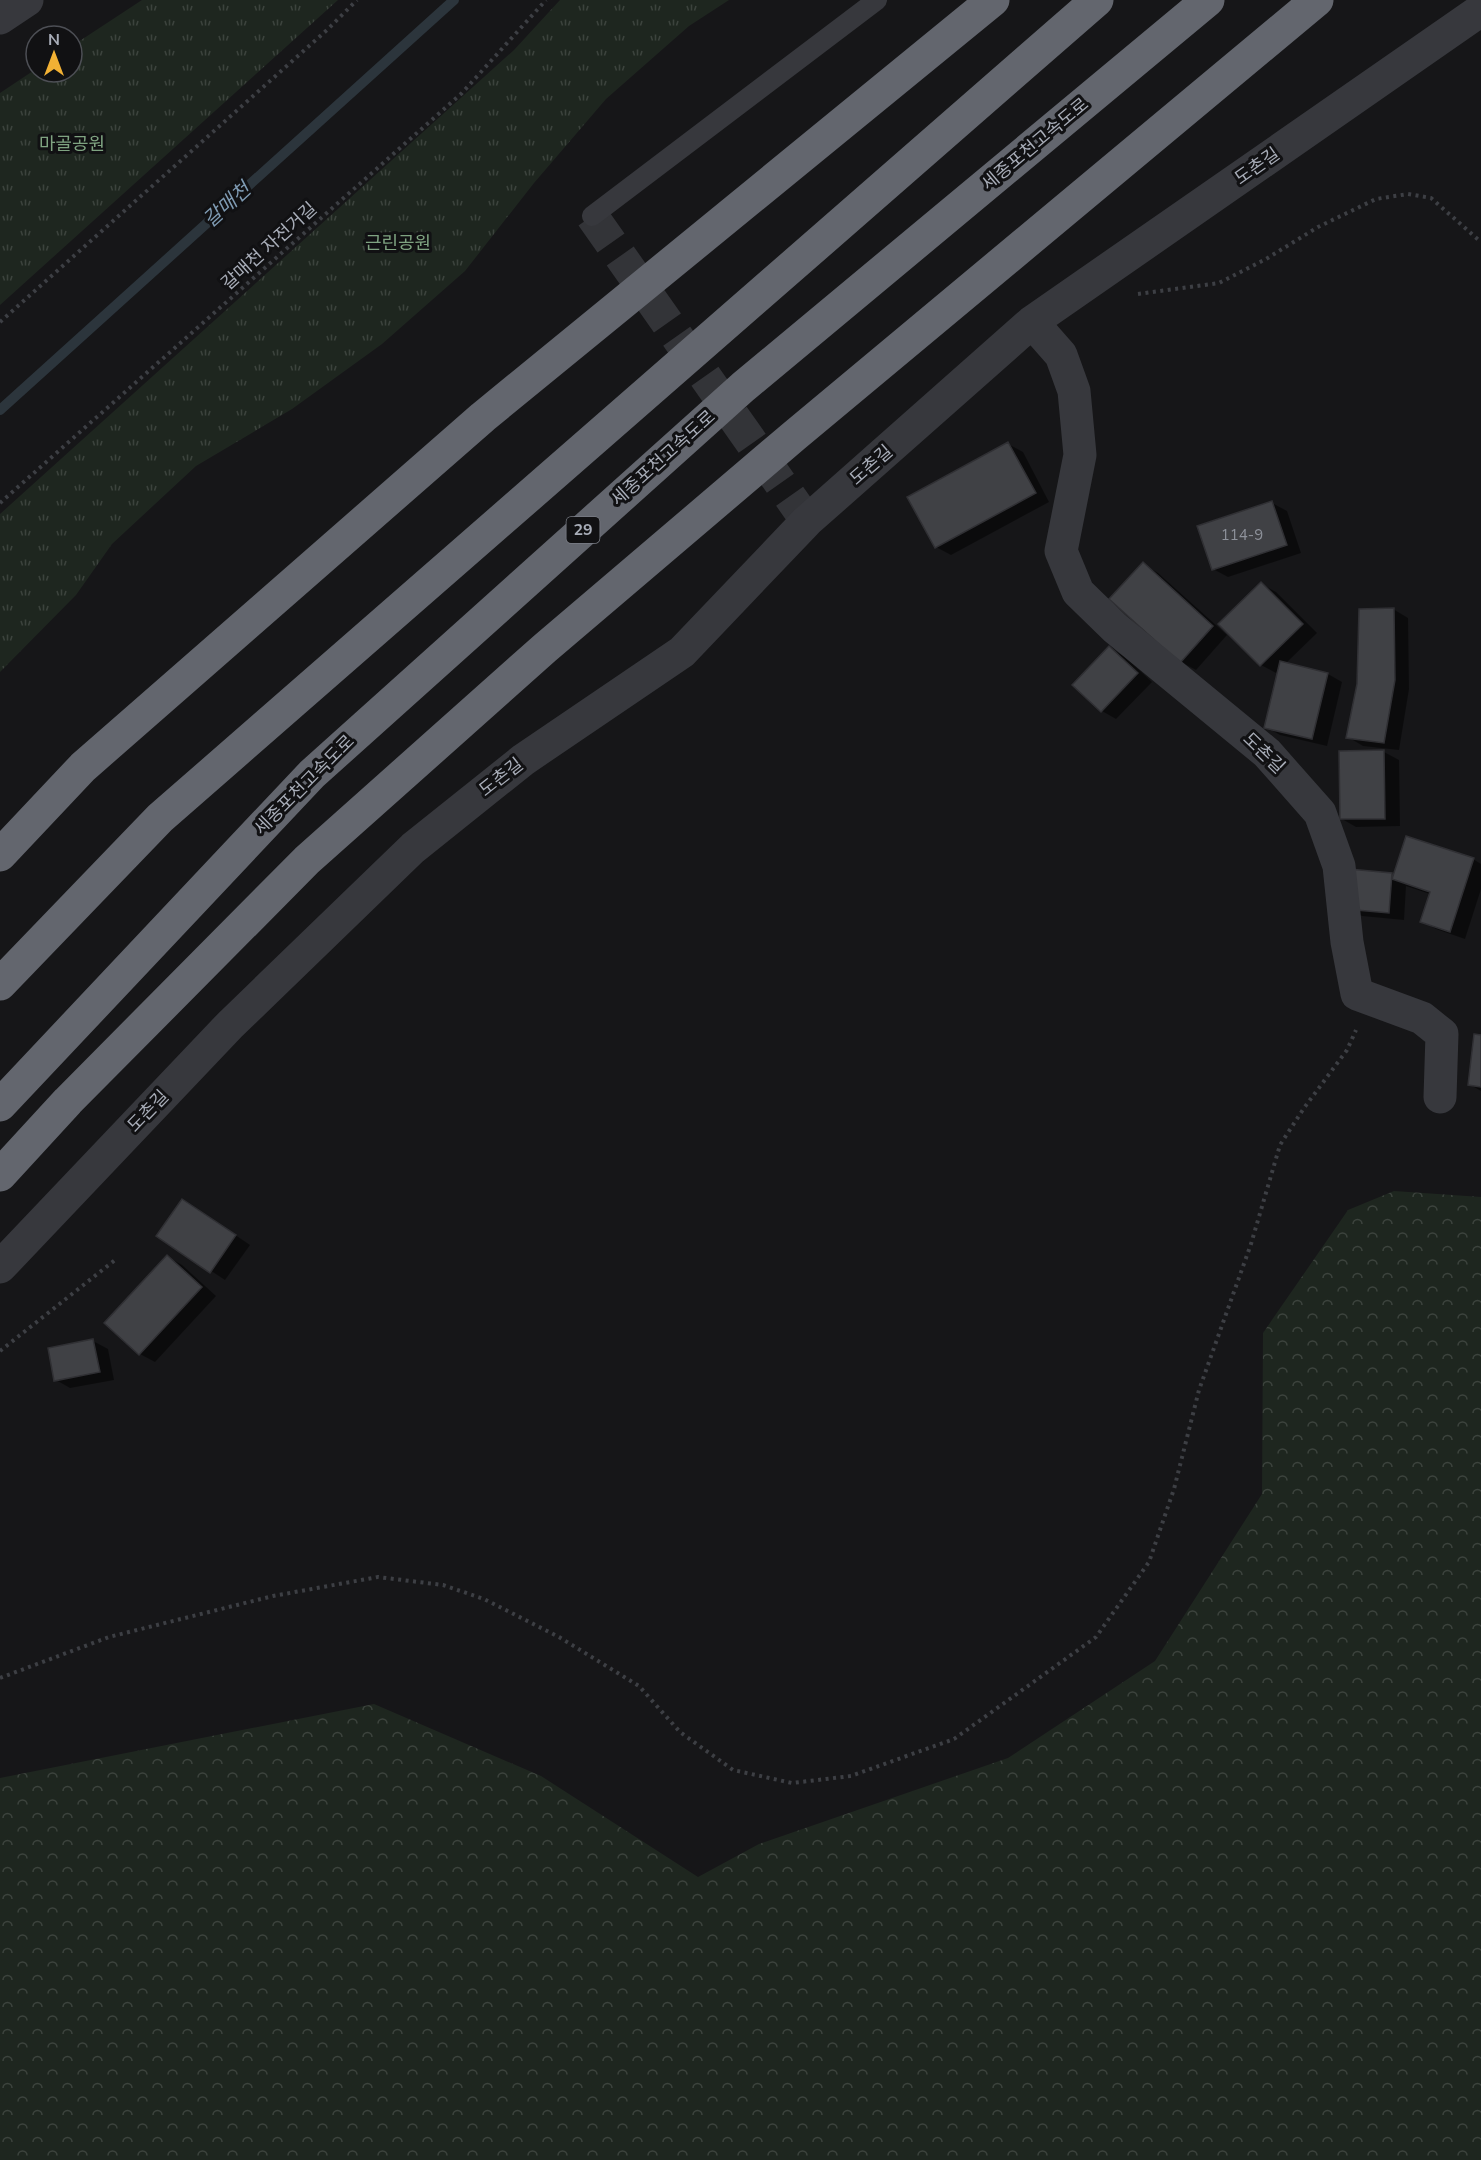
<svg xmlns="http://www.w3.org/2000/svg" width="1481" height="2160" viewBox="0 0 1481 2160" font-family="'Nunito Sans','Noto Sans KR',sans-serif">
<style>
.forest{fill:url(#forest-crowns)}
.park{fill:url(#park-tufts)}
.shadow{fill:#0007}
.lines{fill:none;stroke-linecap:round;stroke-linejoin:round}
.stream{stroke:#2c353c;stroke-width:10}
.building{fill:#404145;stroke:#303034;stroke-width:1.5}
.minor-tunnel{stroke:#333438;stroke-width:33;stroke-dasharray:33 16;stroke-linecap:butt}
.path{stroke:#3d3f44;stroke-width:4;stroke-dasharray:3 4.5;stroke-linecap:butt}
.service{stroke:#37383d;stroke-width:20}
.minor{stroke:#37383d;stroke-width:33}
.tertiary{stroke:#37383d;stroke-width:33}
.motorway{stroke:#63666e;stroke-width:33}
.labels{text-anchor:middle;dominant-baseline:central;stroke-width:6;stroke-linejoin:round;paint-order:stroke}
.number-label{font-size:15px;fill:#8e929b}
.shield{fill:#111113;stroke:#7b7e86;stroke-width:1.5}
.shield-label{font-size:16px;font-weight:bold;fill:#a8adb8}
.park-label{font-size:18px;fill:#7fa381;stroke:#111113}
.street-label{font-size:18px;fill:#a8adb8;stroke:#111113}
.water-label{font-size:20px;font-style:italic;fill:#7f9bb3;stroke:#111113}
</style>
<defs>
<pattern id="forest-crowns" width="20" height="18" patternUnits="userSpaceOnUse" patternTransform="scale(1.5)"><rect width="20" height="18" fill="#1e261f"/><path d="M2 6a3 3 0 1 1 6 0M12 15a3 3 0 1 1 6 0" fill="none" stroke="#3c433d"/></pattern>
<pattern id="park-tufts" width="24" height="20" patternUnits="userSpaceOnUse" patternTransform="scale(1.5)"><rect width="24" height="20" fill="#1e261f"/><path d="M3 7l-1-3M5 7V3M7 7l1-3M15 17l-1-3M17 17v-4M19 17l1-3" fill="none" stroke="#3c433d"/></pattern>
</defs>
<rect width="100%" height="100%" fill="#161618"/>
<path class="forest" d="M1394 1191 1481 1197V2160H0V1778L374 1704 541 1776 698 1877 759 1844 1008 1758 1155 1661 1262 1494 1263 1333 1348 1210Z"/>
<path class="park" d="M142 0H338L0 305V93L36 69V72H72V46Z
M560 0H729L689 26 606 99 534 183 465 271 382 344 292 409 196 466 112 544 76 595 0 672V514L514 50Z"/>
<path class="shadow" d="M1008 444 1023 452 1049 502 951 555 936 547Z
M1272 503 1287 511 1301 553 1228 577 1213 569Z
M1143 564 1158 573 1227 635 1196 670 1181 662Z
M1261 584 1276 592 1317 633 1285 664 1328 674 1342 682 1327 746 1280 735 1266 727 1280 669 1276 673 1261 665Z
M1393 609 1408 618 1409 689 1399 750 1363 746 1348 737Z
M1109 648 1124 656 1152 682 1116 719 1102 711Z
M1384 752 1399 760 1400 826 1356 827 1342 819Z
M1473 859 1481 864V889L1465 939 1436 929 1422 921 1430 894 1406 886 1404 920 1362 916 1347 908 1392 874 1395 876Z
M1481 1037V1091L1469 1084Z
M197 1209 250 1245 225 1280 158 1236Z
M168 1257 182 1265 216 1296 155 1362 140 1354 106 1323Z
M93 1341 108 1349 114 1380 70 1388 56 1380Z"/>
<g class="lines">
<path class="stream" d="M0 410 454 0"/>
</g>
<path class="building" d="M1008 442 1036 493 935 548 907 497Z
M1272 501 1287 545 1212 570 1197 526Z
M1143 562 1213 626 1180 663 1109 599Z
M1261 582 1303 624 1260 666 1218 624Z
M1394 608 1395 680 1384 743 1346 738 1357 684 1359 609Z
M1109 646 1138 673 1101 712 1072 685Z
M1280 661 1328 673 1312 739 1264 728Z
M1384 750 1385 819H1340L1339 751Z
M1406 836 1474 858 1450 932 1420 922 1430 892 1392 879Z
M1349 869 1392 873 1389 913 1345 909Z
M1474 1034 1481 1035V1087L1468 1085Z
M182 1199 236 1235 210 1273 156 1236Z
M167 1255 202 1287 139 1355 104 1323Z
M93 1339 100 1372 54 1381 48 1348Z"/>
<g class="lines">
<path class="minor-tunnel" d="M592 216 807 521"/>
<path class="path" d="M1138 294 1219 283 1266 259 1318 227 1376 199 1408 194 1431 198 1481 242
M0 322 327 30 357 0
M0 503 462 93 546 0
M0 1351 115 1260
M0 1678 109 1637 273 1596 378 1577 443 1585 484 1599 559 1637 639 1686 680 1732 733 1770 792 1783 851 1776 954 1739 1096 1637 1149 1562 1174 1489 1199 1390 1251 1244 1280 1145 1304 1108 1347 1050 1356 1030"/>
<path class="service" d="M592 216 877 0"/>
<path class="minor" d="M1032 322 1061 355 1074 391 1080 455 1061 551 1078 592 1115 628 1267 753 1320 813 1339 866 1347 942 1357 994 1422 1018 1442 1034 1440 1097
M0 1267 230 1025 413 848 523 760 682 652 807 521 1032 322 1481 10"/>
<path class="tertiary" d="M0 18 27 0"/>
<path class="motorway" d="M0 855 83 767 483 417 993 0
M0 984 160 818 1097 0
M0 1105 312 774 743 387 1208 0
M0 1175 68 1101 307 860 545 648 794 436 1317 0"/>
</g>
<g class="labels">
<g class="number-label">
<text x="1242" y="535">114-9</text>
</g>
<rect class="shield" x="566.5" y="517" width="33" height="26" rx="4.5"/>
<g class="shield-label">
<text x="583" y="530">29</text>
</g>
<g class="park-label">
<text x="72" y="144">마골공원</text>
<text x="398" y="243">근린공원</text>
</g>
<g class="street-label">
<text transform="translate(1035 144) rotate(-40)">세종포천고속도로</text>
<text transform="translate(1257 166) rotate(-35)">도촌길</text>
<text transform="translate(269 246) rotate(-42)">갈매천 자전거길</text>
<text transform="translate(663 458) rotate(-42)">세종포천고속도로</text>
<text transform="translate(871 465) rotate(-41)">도촌길</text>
<text transform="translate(1264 753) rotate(44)">도촌길</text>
<text transform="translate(501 777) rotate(-38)">도촌길</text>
<text transform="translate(304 785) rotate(-45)">세종포천고속도로</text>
<text transform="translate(148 1111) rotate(-46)">도촌길</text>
</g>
<g class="water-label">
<text transform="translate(227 205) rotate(-42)">갈매천</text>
</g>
</g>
<g transform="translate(54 54)"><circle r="28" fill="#111113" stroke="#4d4f55" stroke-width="1.5"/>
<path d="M0-4.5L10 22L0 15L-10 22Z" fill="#f2b134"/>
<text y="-9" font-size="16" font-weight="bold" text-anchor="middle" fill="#a8adb8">N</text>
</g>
</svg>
